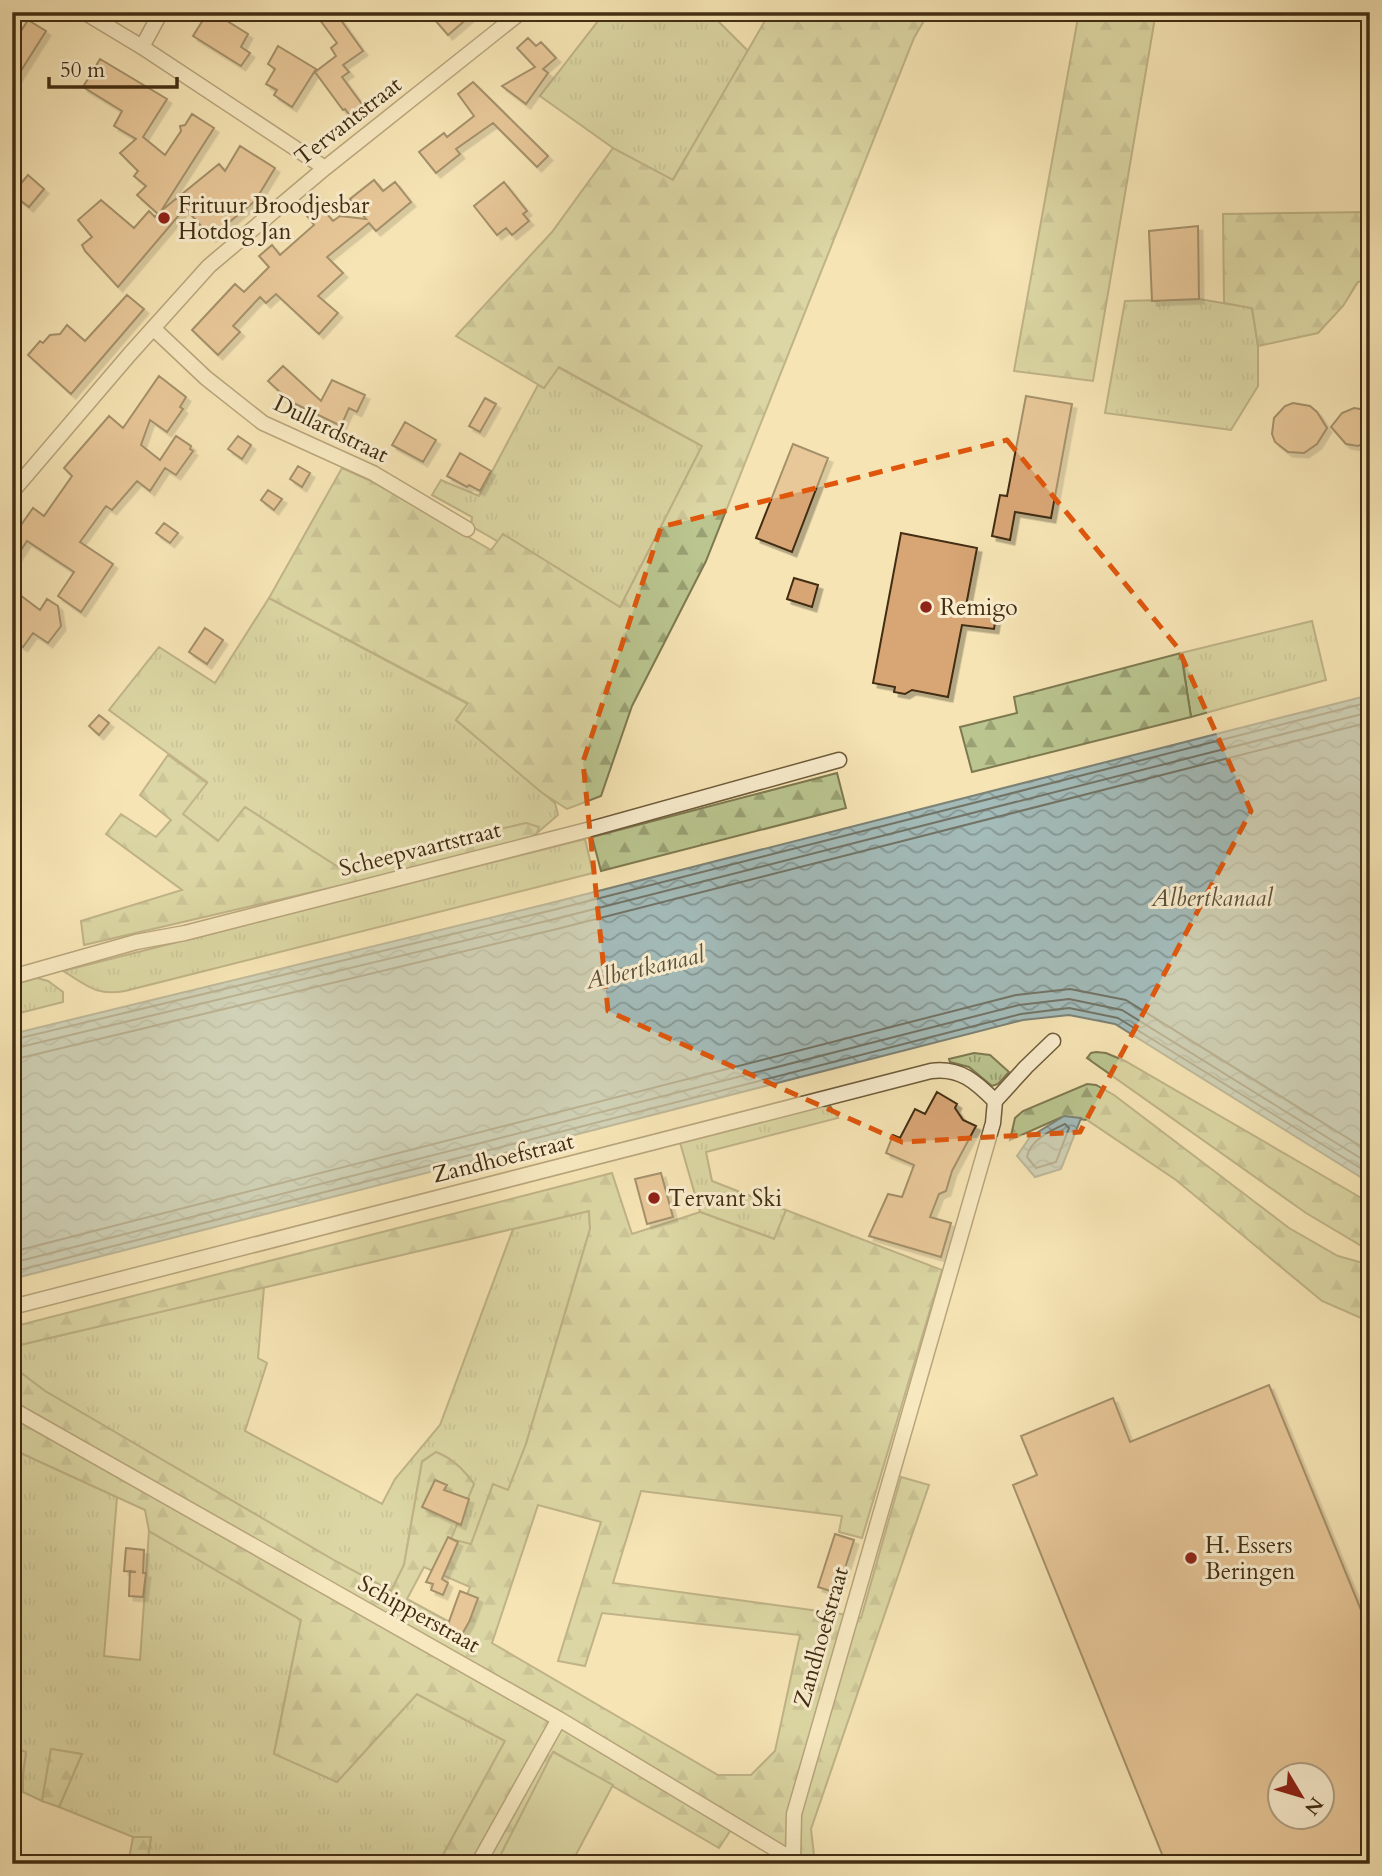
<svg xmlns="http://www.w3.org/2000/svg" width="1382" height="1876" viewBox="0 0 1382 1876" font-family="Cardo,serif">
<style>
.grass{fill:url(#grass-tufts);stroke:#7e7950;stroke-width:2}
.forest{fill:url(#forest-firs);stroke:#7e7950;stroke-width:2;fill-rule:evenodd}
.garden{fill:#bac58f;stroke:#7e7950;stroke-width:2}
.water{fill:url(#water-waves);stroke:#7c8276;stroke-width:2}
.lines{fill:none;stroke-linecap:round;stroke-linejoin:round}
.shore{stroke:#727466;stroke-width:2}
.building{fill:#d8a575;stroke:#422d12;stroke-width:2;fill-rule:evenodd;filter:url(#shadow)}
.street-casing{stroke:#6f5b3a;stroke-width:17}
.street{stroke:#f9edce;stroke-width:14}
.marked{fill:none;stroke:#e0570c;stroke-width:5;stroke-dasharray:14 9;stroke-linejoin:round}
.poi-dot{fill:#8f2418;stroke:#f9edce;stroke-width:2.5}
.labels{text-anchor:middle;dominant-baseline:central;stroke-width:6;stroke-linejoin:round;paint-order:stroke}
.street-label{font-size:23px;fill:#422d12;stroke:#f9edce}
.poi-label{font-size:23px;fill:#422d12;stroke:#f9edce;text-anchor:start}
.water-label{font-size:24px;font-style:italic;fill:#5a503c;stroke:#f9edce}
</style>
<defs>
<pattern id="grass-tufts" width="24" height="20" patternUnits="userSpaceOnUse" patternTransform="scale(1.75)"><rect width="24" height="20" fill="#bac58f"/><path d="M3 7l-1-3M5 7V3M7 7l1-3M15 17l-1-3M17 17v-4M19 17l1-3" fill="none" stroke="#99a073"/></pattern>
<pattern id="forest-firs" width="22" height="20" patternUnits="userSpaceOnUse" patternTransform="scale(1.75)"><rect width="22" height="20" fill="#bac58f"/><path d="M5 1l3.5 6h-7zM16 11l3.5 6h-7z" fill="#99a073"/></pattern>
<pattern id="water-waves" width="16" height="10" patternUnits="userSpaceOnUse" patternTransform="scale(1.75)"><rect width="16" height="10" fill="#a3bbb9"/><path d="M0 5q4-4 8 0t8 0" fill="none" stroke="#869895"/></pattern>
<filter id="shadow"><feDropShadow dx="4.5" dy="4.5" stdDeviation="0" flood-color="#0004"/></filter>
</defs>
<rect width="100%" height="100%" fill="#f6e4b4"/>
<filter id="stains"><feTurbulence type="fractalNoise" baseFrequency=".00286" numOctaves="4"/><feColorMatrix values="0 0 0 0 .2 0 0 0 0 .09 0 0 0 0 .02 0 0 0 .5 -.17"/></filter>
<radialGradient id="worn" r=".72"><stop offset=".6" stop-color="#630" stop-opacity="0"/><stop offset="1" stop-color="#630" stop-opacity=".3"/></radialGradient>
<path class="grass" d="M605 12H709L748 51 672 181 613 148 540 96Z
M1199 299 1252 308 1258 346V386L1231 430 1105 413 1125 301Z
M558 367 702 446 620 608 503 534 499 542 471 526 472 517 432 495 441 480 479 496 538 385 544 388Z
M269 598 468 704 456 720 555 803 558 815 537 833 538 827 526 823 338 867 245 807 219 841 182 814 207 782 109 710 159 647 215 683Z
M1312 621 1326 680 1191 717 1181 653Z
M585 839 593 873 125 991C96 996 88 986 63 971Z
M37 978 48 981 63 992V1002L12 1015V985Z
M974 1053 990 1055 1009 1072 998 1084 992 1086 969 1067 950 1062 949 1059Z
M828 1103 838 1118 706 1152 712 1181 786 1210 775 1239 700 1212 679 1139Z
M589 1211 590 1229 526 1444 508 1491 493 1484 471 1545 450 1539 474 1484C463 1469 453 1459 436 1452L422 1461 404 1565 391 1591 337 1562 45 1391C36 1384 7 1369 13 1354 14 1351 17 1348 20 1345L264 1287 258 1358 267 1363 245 1431 382 1504 395 1479 440 1425 513 1229Z
M12 1449 117 1497 104 1656 140 1660 149 1531 301 1620 274 1753 337 1782 417 1694 505 1741 438 1864H147L151 1837H133L59 1807 82 1754 51 1749 42 1801 23 1792V1774L26 1753 12 1747V1714L18 1713 15 1662H12Z"/>
<path class="forest" d="M770 12H929L914 38 706 561 632 706 601 796 567 809 541 792 456 720 468 703 269 598 342 468 371 481 491 550 503 534 620 607 702 446 559 367 544 388 456 336 552 232 613 148 673 180Z
M1079 12H1156L1093 381 1014 371Z
M1370 212V280L1358 282 1343 306 1318 333 1258 346 1252 308 1224 303 1223 214Z
M1181 653 1191 717 972 772 960 727 1017 713 1014 697Z
M168 755 207 783 183 814 218 841 245 807 338 867 526 823 539 827 537 833 530 838 450 860 84 945 81 921 182 890 106 834 121 814 156 837 171 820 140 795Z
M837 773 846 808 601 871 592 837Z
M1096 1052 1106 1053 1125 1061 1370 1203V1241L1364 1246 1360 1245 1306 1213 1087 1058 1091 1053Z
M1087 1084 1096 1085 1114 1095 1289 1228 1338 1256 1363 1263 1370 1262V1322L1322 1301 1176 1180 1087 1120 1062 1117 1010 1140 1015 1118 1023 1111Z
M612 1173 632 1234 700 1212 774 1239 786 1210 942 1270 862 1538 839 1532 842 1516 641 1491 613 1583 841 1614 861 1618 901 1477 929 1485 811 1829 814 1855 829 1864H809L736 1822 719 1848 554 1752 496 1864H438L505 1741 417 1694 337 1782 274 1754 301 1620 149 1531 145 1510 12 1449V1361L15 1368 45 1391 337 1562 391 1591 404 1565 422 1462 436 1452C453 1459 463 1469 474 1484L451 1539 471 1544 493 1484 508 1490 526 1444 590 1229 589 1211 20 1345 12 1355V1327ZM538 1505 601 1522 558 1661 585 1666 602 1613 800 1635 775 1751 751 1775H718L492 1643ZM424 1567 470 1587 455 1625 407 1599Z
M12 1747 26 1752 23 1774V1792L12 1788Z
M51 1749 82 1754 59 1807 42 1801Z
M133 1837H151L147 1864H128Z"/>
<path class="garden" d="M553 1752 613 1785 571 1864H496Z"/>
<path class="water" d="M1370 695V1183L1115 1024 1069 1015 1023 1020 12 1279V1034L551 903Z
M1064 1116 1081 1118 1061 1169 1035 1177 1017 1156 1030 1137Z"/>
<g class="lines">
<path class="shore" d="M12 1040 553 910 1370 702
M12 1049 555 919 1370 712
M12 1060 557 929 1370 722
M1065 1124 1069 1128 1056 1162 1036 1168 1027 1157C1030 1140 1050 1131 1065 1124Z
M12 1252 1016 995 1070 989 1126 1000 1370 1152
M12 1263 1019 1005 1069 999 1122 1010 1370 1164
M12 1272 1021 1014 1069 1008 1118 1018 1370 1174"/>
</g>
<path class="building" d="M208 12 218 18 219 16 248 34 241 47 250 53 241 66 193 36Z
M314 12H335L363 51 343 65 349 72 342 77 364 107 351 117 345 109 343 110 315 72 336 56 331 48 337 43Z
M428 12H475L448 35Z
M28 20 46 31 12 85V45Z
M528 38 536 46 541 42 556 58 543 69 548 73 526 104 502 86 535 67 517 48Z
M278 46 316 69 292 107 274 95 277 90 266 84 275 69 268 64Z
M100 59 167 99 143 137 165 155 181 131 180 126 185 125 192 114 214 128 161 211 219 164 225 171 240 146 275 168 255 201 211 237 185 208 118 287 85 251 82 245 92 237 78 220 101 200 134 228 149 211 155 217 158 214 137 195 146 186 134 176 138 171 120 153 136 139 114 126 122 111 83 87Z
M473 82 548 156 537 167 493 123 456 149 460 154 436 173 419 152 444 133 447 137 474 116 458 94Z
M28 175 44 189 29 207 12 194Z
M374 180 383 191 395 182 411 202 376 231 369 223 327 257 343 273 318 296 338 313 319 334 276 294 266 303 260 297 233 326 240 332 218 355 192 330 235 284 244 292 269 267 259 256 272 245 280 255 314 225 306 215 319 205 333 221 340 216 366 219 350 199Z
M504 182 527 211 523 214 529 221 512 235 506 228 497 235 474 206Z
M1198 226 1199 299 1152 301 1149 231Z
M127 295 144 309 71 394 28 355 40 341 43 343 50 335 60 334 67 325 85 341Z
M283 366 321 401 332 380 365 395 357 412 349 408 341 426 279 396 281 393 268 381Z
M159 376 186 397 180 407 183 409 167 432 150 420 141 445 160 460 176 436 191 446 190 449 193 451 176 475 165 468 150 491 137 481 112 510 106 506 80 542 113 564 81 612 58 596 74 572 27 541 12 564V538L33 508 44 516 72 476 64 468 109 416 123 428Z
M1026 396 1072 404 1051 518 1015 512 1010 540 992 536 1000 495 1007 496Z
M485 398 496 404 480 432 469 426Z
M1293 403 1310 406 1317 412 1327 428 1317 444 1304 453 1288 452 1275 442 1272 434 1274 418 1285 406Z
M1354 408 1360 409 1370 415V439L1358 446 1346 444 1331 427 1342 413Z
M405 422 436 440 423 462 392 445Z
M238 436 251 445 242 459 228 449Z
M793 444 828 458 792 552 756 538Z
M460 453 491 471 480 491 469 485 467 487 447 476Z
M298 466 310 473 302 487 290 479Z
M268 490 282 499 274 510 261 500Z
M164 523 178 533 170 543 156 533Z
M901 533 977 548 965 611 996 617 994 629 962 625 948 697 912 690 905 694 894 692 895 687 873 683Z
M794 578 818 585 812 607 787 599Z
M12 589 40 610 47 599 58 606 61 626 48 643 33 633 23 647 12 640Z
M205 628 223 640 207 664 189 652Z
M99 715 109 723 99 735 89 726Z
M937 1092 957 1104 955 1108 963 1120 976 1126 952 1171 946 1191 939 1194 930 1217 951 1223 941 1257 869 1236 888 1194 902 1197 914 1165 886 1153 893 1135 900 1138 915 1109 925 1114Z
M661 1173 673 1217 647 1224 635 1179Z
M1269 1385 1370 1632V1864H1166L1013 1485 1037 1475 1021 1436 1113 1398 1130 1442ZM1280 1774H1322V1816H1280Z
M435 1480 447 1485 444 1490 469 1499 461 1525 422 1507Z
M835 1534 854 1540 837 1593 818 1587Z
M448 1537 458 1542 442 1579 448 1583 443 1595 431 1590 433 1584 426 1582Z
M126 1548 144 1550 143 1573H146L143 1597 129 1596 130 1571 136 1572 124 1571Z
M460 1591 478 1598 469 1622 461 1636 446 1630Z"/>
<g class="lines">
<g class="street-casing">
<path id="street" d="M84 12 142 47 325 168
M142 47 161 12
M153 328 206 378 263 423 373 473 467 529
M12 492 129 355 209 266 325 168 521 12
M12 977 136 942 185 933 587 830 839 760
M12 1307 931 1071C960 1067 976 1082 995 1101
M12 1409 559 1719 800 1864
M478 1864 559 1719
M795 1864 793 1859 794 1814 993 1123 995 1101 1026 1067 1053 1041"/>
</g>
<use href="#street" class="street"/>
</g>
<path d="M0 0H1382V1876H0ZM1007 440 1178 648 1251 811 1080 1132 902 1142 608 1011 583 762 661 527Z" fill="#f6e4b4" fill-opacity=".55" fill-rule="evenodd"/>
<path class="marked" d="M1007 440 1178 648 1251 811 1080 1132 902 1142 608 1011 583 762 661 527Z"/>
<g class="poi-dot">
<circle cx="164" cy="218" r="7"/>
<circle cx="926" cy="607" r="7"/>
<circle cx="654" cy="1198" r="7"/>
<circle cx="1191" cy="1558" r="7"/>
</g>
<g class="labels">
<g class="street-label">
<text transform="translate(348 121) rotate(-38)">Tervantstraat</text>
<text transform="translate(331 429) rotate(26)">Dullardstraat</text>
<text transform="translate(420 849) rotate(-14)">Scheepvaartstraat</text>
<text transform="translate(503 1158) rotate(-14)">Zandhoefstraat</text>
<text transform="translate(419 1614) rotate(29)">Schipperstraat</text>
<text transform="translate(821 1637) rotate(-74)">Zandhoefstraat</text>
</g>
<g class="poi-label">
<text x="178" y="205">Frituur Broodjesbar<tspan x="178" dy="26">Hotdog Jan</tspan></text>
<text x="940" y="607">Remigo</text>
<text x="668" y="1198">Tervant Ski</text>
<text x="1205" y="1545">H. Essers<tspan x="1205" dy="26">Beringen</tspan></text>
</g>
<g class="water-label">
<text x="1212" y="898">Albertkanaal</text>
<text transform="translate(645 968) rotate(-13)">Albertkanaal</text>
</g>
</g>
<rect width="1382" height="1876" fill="none" stroke="#f6e4b4" stroke-width="42"/>
<rect x="14" y="14" width="1354" height="1848" fill="none" stroke="#422d12" stroke-width="3.5"/>
<rect x="21" y="21" width="1340" height="1834" fill="none" stroke="#422d12" stroke-width="2"/>
<g transform="translate(1301 1796) rotate(128)"><circle r="33" fill="#f9edce" stroke="#b0a083" stroke-width="2"/>
<path d="M0-5L12 26L0 18L-12 26Z" fill="#8f2418"/>
<text y="-10" font-size="19" font-weight="bold" text-anchor="middle" fill="#422d12">N</text>
</g>
<path d="M49 77v10h128v-10" fill="none" stroke="#422d12" stroke-width="3.5"/>
<text x="60" y="77" font-size="21" fill="#422d12" stroke="#f9edce" stroke-width="5" paint-order="stroke">50 m</text>
<rect width="100%" height="100%" filter="url(#stains)"/>
<rect width="100%" height="100%" fill="url(#worn)"/>
</svg>
